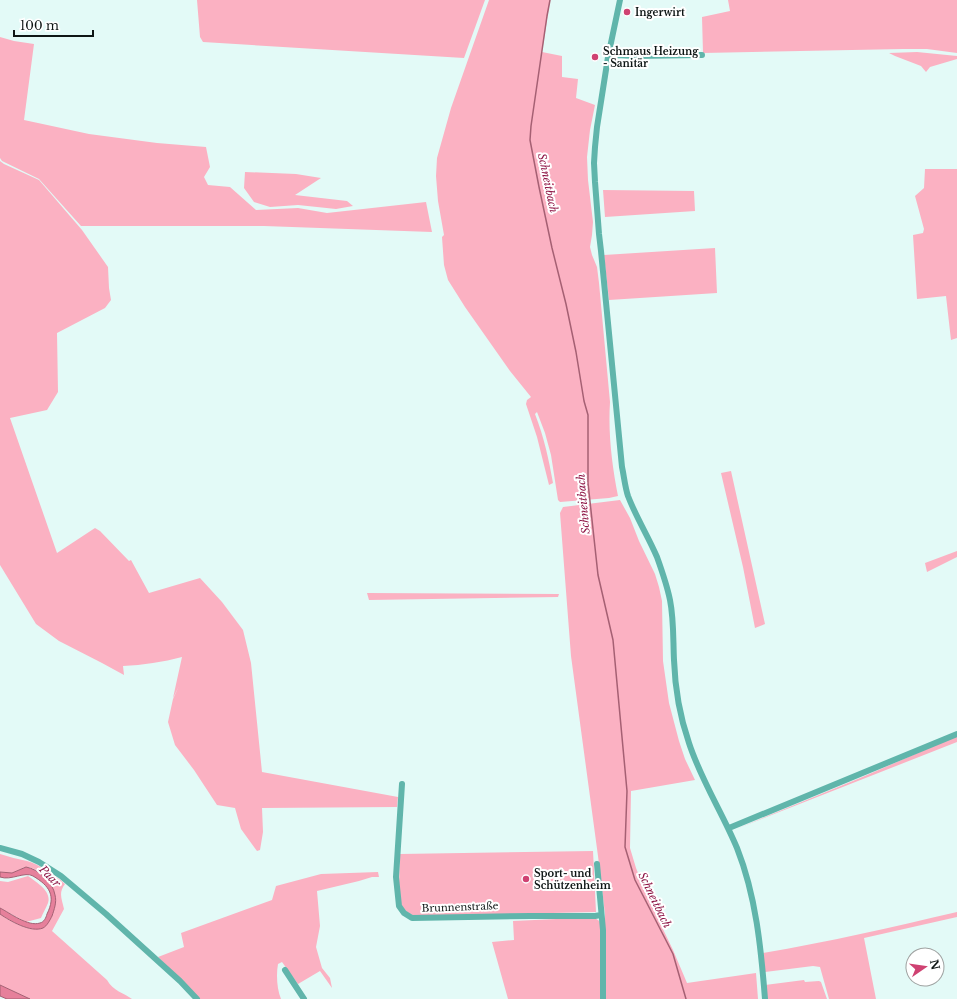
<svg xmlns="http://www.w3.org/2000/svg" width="957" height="999" viewBox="0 0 957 999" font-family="'Libre Baskerville',serif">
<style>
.green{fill:#fbb1c2}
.water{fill:#e6809b;stroke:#a56073}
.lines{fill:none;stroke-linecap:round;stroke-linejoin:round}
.stream{stroke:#a56073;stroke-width:1.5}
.minor{stroke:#60b5ab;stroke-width:6}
.poi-dot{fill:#cf4272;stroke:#fff;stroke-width:1.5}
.labels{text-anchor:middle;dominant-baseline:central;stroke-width:4;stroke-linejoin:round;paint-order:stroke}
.poi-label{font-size:10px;font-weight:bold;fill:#0e1615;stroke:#fff;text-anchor:start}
.street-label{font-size:10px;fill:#0e1615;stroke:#fff}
.water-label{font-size:11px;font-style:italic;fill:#8e1545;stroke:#fff}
</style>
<rect width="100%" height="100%" fill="#e3faf7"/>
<path class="green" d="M197 0H485L464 58 203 42 200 37Z
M489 0H550L542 52 562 56V77L578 79 576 98 595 105 590 130 587 157 588 180 593 222 592 235 590 247 592 255 597 267 599 283 610 402C608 434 612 465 618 496L609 498 560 502 558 500 551 455 545 433 537 412 535 414C544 437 549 460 553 483L549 485 537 437 526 404 527 400 531 397 510 371 465 307 448 280 444 265 442 237 444 235 438 201 436 176 437 158 451 108Z
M728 0H957V53L927 49H903L703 53 702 17 730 11Z
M0 37 14 41 34 44 24 120 89 134 157 143 206 147 210 167 204 177 208 185 230 187 256 210 298 208 327 213 426 202 432 232 264 226H81L39 179 2 161 0 158Z
M917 52 957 56V59L930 67 926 72 921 66 895 56 889 53Z
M0 161 4 164 39 180 82 230 108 267 109 288 111 300 105 308 57 333 58 392 47 410 10 418 57 553 95 528 100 531 129 561 131 560 149 593 200 578 222 602 243 630 251 663 262 772 398 797 397 807 262 808 263 832 260 850 257 851 241 829 235 808 217 805 194 770 175 745 168 722 173 699 179 686 186 685 179 686 173 698 182 657C163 662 143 665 123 666L124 675 102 663 59 641 36 624 0 565Z
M925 169H957V338L951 340 946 296 917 299 913 235 923 233 924 229 915 196 924 188Z
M245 172 296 174 321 178 295 195 347 201 353 206 336 209 298 205 270 207 254 202 244 188Z
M603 190 694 191 695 211 605 217Z
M715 248 717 293 609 300 604 255Z
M731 471 765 624 755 628 743 567 721 473Z
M620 500 630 518 639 541 655 574 659 587 662 601 663 661 669 703 679 741 685 759 695 780 631 791 630 848 636 868 648 898 673 950 687 983 756 973 758 999H605V914L598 856 571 656 560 513 563 507Z
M957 551V557L927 572 925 563Z
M367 593 559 594 558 597 369 600Z
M957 736V742L736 829 860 778Z
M593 851 596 912 414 916 407 912 401 905 399 883 400 854Z
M0 854C9 857 18 859 27 861 39 864 56 876 65 884 58 893 62 899 64 909L52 931 107 980C113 991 124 993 132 999H30L0 985V914C8 920 24 929 33 929 36 929 40 928 43 928L55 894 36 870 29 867H25L12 873 0 872Z
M378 872 379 877H372L359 881 317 891 320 926 316 947 322 968 330 978 332 988 320 971 298 984 282 962 278 964C276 975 277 989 281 999H200L158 957 184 947 181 933 272 900 276 886 321 874Z
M28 876C36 882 52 891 48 903 46 908 43 913 41 918L26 922 0 908V881L8 882Z
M957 912V917L864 938 876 999H829L820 967 813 966 765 972 763 953C828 942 893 927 957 912Z
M578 918C586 918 596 916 600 922L601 999H508L492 942 514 940 513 921Z
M804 980 805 982 819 981 821 982 827 999H766L765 985Z"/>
<path class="water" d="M26 867C38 869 53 882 55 895 57 902 54 910 52 916 50 920 47 926 43 928 31 933 10 921 0 914V908C10 913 28 927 40 923 44 922 46 918 47 914 56 896 50 886 33 876 25 871 11 881 0 877V872L12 873Z
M0 985 30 999H7L0 996Z"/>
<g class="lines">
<path class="stream" d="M550 0 547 16 531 126 530 140 539 187 552 248 566 304 576 352 584 401 588 415V483L598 575 613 640 627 791 625 847 635 880 673 954 686 999"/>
<path class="minor" d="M620 0 608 57 597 127 595 147 594 163 595 182 599 234 601 251 622 467C624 476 625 487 628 496 636 517 648 536 657 557 662 571 667 585 670 600 674 620 673 640 674 660 675 688 680 717 689 743 701 780 722 812 737 848 756 896 761 948 765 999
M608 57 618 55 634 56 702 55
M402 784 396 877 399 906 404 913 412 918 530 916H595L601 915
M729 828 957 734
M0 848 22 854 39 862 61 876 106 914 180 981 197 999
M597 864 603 930V999
M285 970 304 999"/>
</g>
<g class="poi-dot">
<circle cx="627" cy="12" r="4"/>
<circle cx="595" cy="57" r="4"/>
<circle cx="526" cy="879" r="4"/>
</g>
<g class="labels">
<g class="poi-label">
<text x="635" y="12">Ingerwirt</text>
<text x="603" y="51">Schmaus Heizung<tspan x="603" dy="12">- Sanitär</tspan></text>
<text x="534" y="873">Sport- und<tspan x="534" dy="12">Schützenheim</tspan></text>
</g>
<g class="street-label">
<text transform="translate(460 907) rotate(-2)">Brunnenstraße</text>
</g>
<g class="water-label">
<text transform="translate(548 183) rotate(78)">Schneitbach</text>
<text transform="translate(583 504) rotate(-95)">Schneitbach</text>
<text transform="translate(50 876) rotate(46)">Paar</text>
<text transform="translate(655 900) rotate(64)">Schneitbach</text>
</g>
</g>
<g transform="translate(925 967) rotate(77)"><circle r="19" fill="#ffffff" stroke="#9fa2a1"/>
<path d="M0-3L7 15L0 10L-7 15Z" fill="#cf4272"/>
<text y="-6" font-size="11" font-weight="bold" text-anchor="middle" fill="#0e1615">N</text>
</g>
<path d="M14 30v6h79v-6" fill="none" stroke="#0e1615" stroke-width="2"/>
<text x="20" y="30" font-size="12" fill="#0e1615" stroke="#ffffff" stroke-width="3" paint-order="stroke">100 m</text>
</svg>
